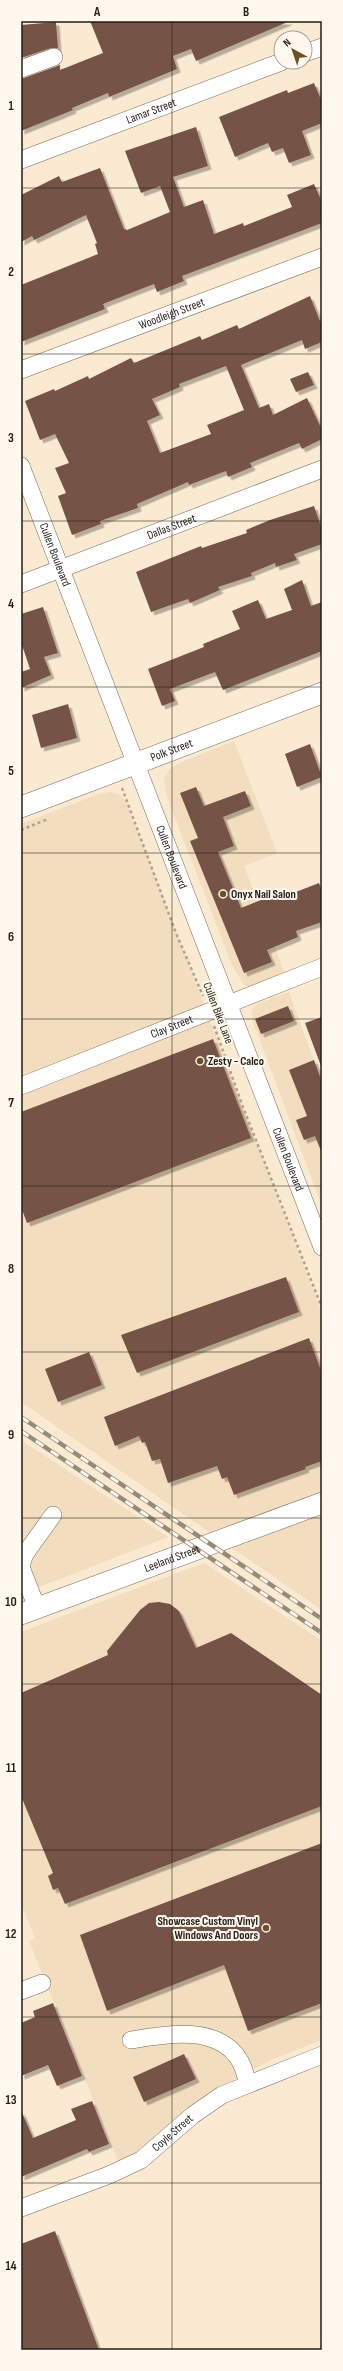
<svg xmlns="http://www.w3.org/2000/svg" width="343" height="2371" viewBox="0 0 343 2371" font-family="'Sofia Sans Condensed',sans-serif">
<style>
.built{fill:#f2ddbe}
.building{fill:#755346;fill-rule:evenodd;filter:url(#shadow)}
.lines{fill:none;stroke-linecap:round;stroke-linejoin:round}
.minor-casing{stroke:#7a6b55;stroke-width:18}
.major-casing{stroke:#7a6b55;stroke-width:22}
.path{stroke:#afa28f;stroke-width:2.5;stroke-dasharray:3 3;stroke-linecap:butt}
.minor{stroke:#fff;stroke-width:17}
.major{stroke:#fff;stroke-width:21}
.rail-casing{stroke:#968a79;stroke-width:4.5}
.rail{stroke:#fff8ef;stroke-width:3;stroke-dasharray:9;stroke-linecap:butt}
.grid{fill:none;stroke:#231d14;stroke-width:1;stroke-opacity:0.55}
.poi-dot{fill:#6c5123;stroke:#fff8ef;stroke-width:1.5}
.labels{text-anchor:middle;dominant-baseline:central;stroke-width:4;stroke-linejoin:round;paint-order:stroke}
.street-label{font-size:12px;fill:#231d14;stroke:#fff8ef}
.poi-label{font-size:12px;font-weight:bold;fill:#231d14;stroke:#fff8ef;text-anchor:start}
.neatline{fill:none;stroke:#231d14;stroke-width:1.5}
.grid-label{font-size:13px;text-anchor:middle;font-weight:bold;fill:#231d14}
</style>
<defs>
<filter id="shadow"><feDropShadow dx="3.5" dy="3.5" stdDeviation="0" flood-color="#0004"/></filter>
</defs>
<rect width="100%" height="100%" fill="#faead1"/>
<path class="built" d="M234 741 277 853 244 866 285 974 249 987 244 985 232 965 167 797 164 778 169 770 177 764Z
M110 792 119 794 126 801 322 1313V1610L21 1402V824L96 795Z
M289 992 322 1082V1206L252 1019V1010L257 1004Z
M21 1440 168 1537 21 1594Z
M204 1563 322 1641V2040L273 2059 222 2086 191 2105 132 2155 119 2163 29 1941 35 1938 21 1904V1632Z"/>
<path class="building" d="M90 21H290L196 61 191 49 173 56 177 69 109 97 108 93 72 108 73 110 21 131V79L60 65V70L103 53Z
M56 22 58 48H51L21 58V25Z
M314 83 322 102V123L302 131 311 155 289 163 283 148 272 152 268 143 235 157 219 117 287 90 288 93Z
M196 127 208 166 173 177 184 207 203 200 214 234 243 223 244 226 292 207 287 195 314 184 322 202V223L182 276 184 281 157 292 154 284 103 304 105 309 21 342V285L98 254 95 244 97 243 86 215 34 240 32 236 21 242V195L59 176 62 182 100 168 124 229 127 230 170 212 160 186 141 193 125 151Z
M310 296 322 326V342L305 349 302 340 241 365 259 408 269 404 273 415 307 398 322 430V439L302 449 299 443 250 463 252 467 228 477 226 471 189 485 188 482 137 504 138 508 100 521 101 524 72 535 58 496 66 493 55 468 69 463 55 434 40 440 25 401 54 389 55 391 88 376 89 379 131 358 134 363 200 336 202 340 237 325 239 329ZM226 366 244 410 207 425 211 434 160 453 147 421 160 415 152 399 180 387 179 384Z
M308 372 314 385 296 392 290 379Z
M314 506 322 529V544L294 554 297 560 276 567 275 563 251 573 252 576 218 587 220 590 190 603 188 599 151 612 136 572 201 546 202 548 247 533 246 530 270 520Z
M302 580 311 606 322 602V651L223 690 215 672 170 689 175 701 162 706 148 669 204 647 203 644 240 629 232 611 258 600 266 619 292 610 284 589Z
M43 607 58 653 44 657 51 675 21 688V672L30 669 21 642V614Z
M68 704 77 738 41 748 32 715Z
M310 744 322 777 297 787 285 754Z
M196 787 204 806 245 791 251 806 223 817 234 846 218 852 241 908 281 892 283 897 319 883 322 891V922L296 931 298 937 267 950 272 962 244 973 190 841 198 838 180 793Z
M288 1006 294 1021 261 1034 255 1019Z
M322 1017V1066H321L305 1023Z
M213 1039 251 1138 27 1223 21 1207V1112Z
M314 1060 322 1082 321 1151 315 1136 304 1140 296 1120 307 1116 289 1070Z
M286 1277 299 1312 137 1373 121 1335Z
M309 1338 322 1373V1461L305 1467 306 1469 234 1495 227 1477 222 1479 217 1466 168 1483 160 1459 152 1461 145 1442 142 1443 139 1436 115 1446 104 1417Z
M89 1352 102 1385 58 1402 45 1369Z
M159 1602 170 1604 179 1611 196 1648 231 1633 322 1695V1806L65 1904 58 1888 53 1890 48 1876 53 1873 21 1796V1693L108 1655 107 1651 140 1610 149 1603Z
M322 1843V2003L248 2031 224 1965 107 2011 80 1935Z
M53 2003 82 2076 57 2086 48 2065 21 2076V2023L35 2017 33 2011Z
M184 2054 196 2079 144 2102 133 2077Z
M92 2101 109 2144 89 2152 87 2149 21 2177V2110L33 2138 76 2120 71 2109Z
M55 2231 99 2350H21V2244Z"/>
<g class="lines">
<g class="minor-casing">
<g id="minor">
<path d="M305 53 322 47"/>
<path d="M21 69 54 57"/>
<path id="s1" d="M21 160 281 62"/>
<path id="s2" d="M21 370 322 257"/>
<path id="s3" d="M21 466 322 1247"/>
<path id="s4" d="M21 584 322 469"/>
<path id="s5" d="M21 1086 322 967"/>
<path d="M21 1565 25 1554 53 1515"/>
<path d="M21 1567 37 1608"/>
<path d="M21 1991 42 1983"/>
<path d="M131 2040C165 2034 219 2024 240 2061 244 2068 246 2077 248 2084"/>
<path id="s6" d="M21 2208 109 2175 141 2160 193 2115 222 2095 322 2055"/>
</g>
</g>
<g class="major-casing">
<g id="major">
<path id="s7" d="M21 807 322 693"/>
<path id="s8" d="M21 1614 322 1503"/>
</g>
</g>
<path class="path" d="M122 788 176 933 203 996
M21 830 48 819
M214 1026 243 1107 322 1308"/>
<use href="#minor" class="minor"/>
<use href="#major" class="major"/>
<g class="rail-casing">
<path id="rail" d="M21 1417 322 1619
M21 1431 322 1633"/>
</g>
<use href="#rail" class="rail"/>
</g>
<path class="grid" d="M172 21V2350M21 188H322M21 354H322M21 521H322M21 687H322M21 853H322M21 1019H322M21 1186H322M21 1352H322M21 1518H322M21 1684H322M21 1850H322M21 2017H322M21 2183H322"/>
<g class="poi-dot">
<circle cx="223" cy="894" r="4"/>
<circle cx="200" cy="1061" r="4"/>
<circle cx="266" cy="1928" r="4"/>
</g>
<g class="labels">
<g class="street-label">
<text stroke="none"><textPath href="#s1" startOffset="139">Lamar Street</textPath></text>
<text stroke="none"><textPath href="#s2" startOffset="161">Woodleigh Street</textPath></text>
<text stroke="none"><textPath href="#s4" startOffset="161">Dallas Street</textPath></text>
<text stroke="none"><textPath href="#s3" startOffset="95">Cullen Boulevard</textPath></text>
<text stroke="none"><textPath href="#s7" startOffset="161">Polk Street</textPath></text>
<text stroke="none"><textPath href="#s3" startOffset="419">Cullen Boulevard</textPath></text>
<text transform="translate(218 1013) rotate(69)">Cullen Bike Lane</text>
<text stroke="none"><textPath href="#s5" startOffset="162">Clay Street</textPath></text>
<text stroke="none"><textPath href="#s3" startOffset="743">Cullen Boulevard</textPath></text>
<text stroke="none"><textPath href="#s8" startOffset="161">Leeland Street</textPath></text>
<text stroke="none"><textPath href="#s6" startOffset="171">Coyle Street</textPath></text>
</g>
<g class="poi-label">
<text x="231" y="894">Onyx Nail Salon</text>
<text x="208" y="1061">Zesty - Calco</text>
<text x="258" y="1921" text-anchor="end">Showcase Custom Vinyl<tspan x="258" dy="14">Windows And Doors</tspan></text>
</g>
</g>
<rect width="343" height="2371" fill="none" stroke="#fff8ef" stroke-width="44"/>
<g transform="translate(293 50) rotate(320)"><circle r="19" fill="#fff8ef" stroke="#a7a097"/>
<path d="M0-3L7 15L0 10L-7 15Z" fill="#6c5123"/>
<text y="-6" font-size="11" font-weight="bold" text-anchor="middle" fill="#231d14">N</text>
</g>
<rect x="22" y="22" width="299" height="2327" class="neatline"/>
<g class="grid-label">
<text x="97" y="16">A</text>
<text x="246" y="16">B</text>
<text x="11" y="110">1</text>
<text x="11" y="276">2</text>
<text x="11" y="442">3</text>
<text x="11" y="608">4</text>
<text x="11" y="775">5</text>
<text x="11" y="941">6</text>
<text x="11" y="1107">7</text>
<text x="11" y="1273">8</text>
<text x="11" y="1439">9</text>
<text x="11" y="1606">10</text>
<text x="11" y="1772">11</text>
<text x="11" y="1938">12</text>
<text x="11" y="2104">13</text>
<text x="11" y="2270">14</text>
</g>
</svg>
